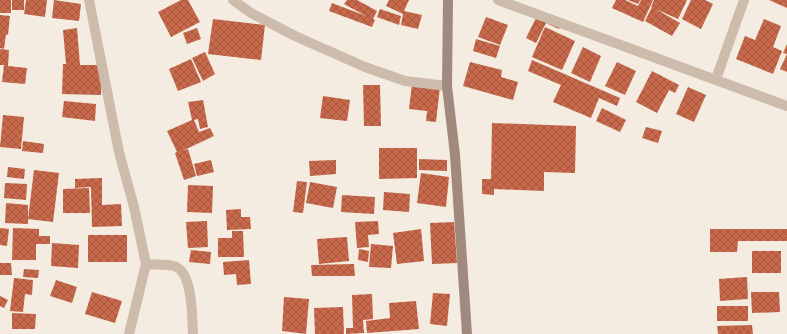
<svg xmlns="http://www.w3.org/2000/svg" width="787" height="334" viewBox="0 0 787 334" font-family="Figtree,sans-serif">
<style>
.building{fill:url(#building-cross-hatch)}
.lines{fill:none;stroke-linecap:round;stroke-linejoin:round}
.street{stroke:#cdbbac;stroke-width:10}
.secondary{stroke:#a18a7d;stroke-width:10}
</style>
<defs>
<pattern id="building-cross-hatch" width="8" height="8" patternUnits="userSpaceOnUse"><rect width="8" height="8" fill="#c8694b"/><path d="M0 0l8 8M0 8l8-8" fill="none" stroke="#a4573f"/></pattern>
</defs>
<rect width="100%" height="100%" fill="#f4ebe1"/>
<path class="building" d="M0 0H11V13H0Z
M12 0H24V10H12Z
M26 0H47L45 17 24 14Z
M54 0 81 4 79 21 52 18Z
M181 0H188L200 22 171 37 158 12Z
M347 0H357L377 11 373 19 375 20 372 27 329 11 332 3 366 16 344 4Z
M389 0H409L404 11 422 15 418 29 401 25 403 14 386 6Z
M616 0H625L638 6 641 0H653L643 22 612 8Z
M628 0H640L638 4Z
M654 0H687L678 19 651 7Z
M691 0H705L713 4 701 29 682 19Z
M769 0H787V8Z
M652 7 680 23 672 36 645 21Z
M380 9 401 16 399 25 377 17Z
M538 14 561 25 559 29 546 23 536 43 526 38Z
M0 15 10 16 8 35 6 34 4 49 0 48Z
M486 17 508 25 500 45 478 37Z
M213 19 265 25 261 60 208 54Z
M764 19 781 26 773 47 782 51 773 74 736 59 745 36 755 40Z
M545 27 575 41 562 70 532 57Z
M77 28 80 65H102L101 95 62 94 63 64H66L63 30Z
M197 28 201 39 187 44 183 33Z
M476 39 500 46 496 58 473 51Z
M787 44V72L780 69 787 54 783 53Z
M583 47 601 56 590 82 571 73Z
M0 49 9 50 8 66 27 68 25 84 2 82 4 65H0Z
M205 52 215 74 203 81 192 58Z
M191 59 201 82 178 91 169 69Z
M532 60 620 98 617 106 599 98 591 118 553 102 561 85 528 71Z
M470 62 502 70 501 77 518 82 513 100 463 86Z
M617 62 636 71 625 95 605 86Z
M652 71 679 85 675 93 669 90 657 113 636 102Z
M412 84 440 87 436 122 426 121 427 111 409 109Z
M363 85H380L381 126H364Z
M688 87 706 95 694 122 676 114Z
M323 96 350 100 347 121 320 118Z
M203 100 208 127 200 129 198 119 194 120 199 132 210 128 214 136 182 151 188 149 196 176 184 180 175 153 177 152 167 131 192 120 188 102Z
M64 101 96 104 95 121 62 117Z
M602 108 626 120 620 132 596 121Z
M3 115 24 117 21 149 0 147Z
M492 123 576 126 575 173 544 172V191L494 189V195L482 194V179H491Z
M646 127 662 131 658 143 642 138Z
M23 141 44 144 43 153 22 151Z
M379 148H417V178L379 179Z
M419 159 447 160V171L419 170Z
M211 160 214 172 197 176 194 164Z
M336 160V174L310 176 309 161Z
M8 167 25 169 24 179 7 177Z
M34 170 59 173 53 222 28 219Z
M421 173 449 177 446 207 417 203Z
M102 178V205L121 204 122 226 92 227 91 187 75 188V179Z
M297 181 307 182 303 213 293 212Z
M310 182 337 187 333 208 306 203Z
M5 183 27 184 26 200 4 198Z
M188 185 213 186 212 213 187 212Z
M89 188 90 213H63V189Z
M384 192 410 194 409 212 383 210Z
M342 195 375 197 374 214 341 212Z
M6 203 28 205V224L5 223Z
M241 209V217H250L251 229 227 230 226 210Z
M207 221 208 247 188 248 186 222Z
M378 221 379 234 368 235 369 247 357 248 355 222Z
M454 222 457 263 432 264 430 223Z
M0 228 9 229 7 246 0 245Z
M13 228 39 229V236H50V244H36V260H12Z
M421 229 424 261 397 264 393 233Z
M710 229H787V241H738L737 252H710Z
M232 231H243L244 257H218V238H232Z
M88 235H127V262H88Z
M347 237 349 261 319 264 317 239Z
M52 243 79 245 78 268 51 266Z
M371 244 393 246 391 268 369 267Z
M359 249 369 251 368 262 358 260Z
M191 250 211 252 210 264 189 262Z
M752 251H781V273H752Z
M249 260 251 284 237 285 236 274 224 275 223 262Z
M0 263H11L12 275H0Z
M354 264 355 276H312L311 265Z
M24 269 39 270 38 278 23 277Z
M747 277 748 299 720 301 719 279Z
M14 278 33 280 32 295 25 294 23 312 10 311Z
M56 280 77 287 72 303 50 296Z
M92 292 122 301 115 323 85 314Z
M751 292H779L780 312 752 313Z
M433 293 450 294 447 326 430 324Z
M372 294 373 319 363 320 364 333 346 334V328H353L352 295Z
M0 296 8 300 4 308 0 306Z
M284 297 309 299 306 334 282 331Z
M416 301 419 329 367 333 366 321 390 318 389 303Z
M717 306H748V321H717Z
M343 307 344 334H315L314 308Z
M12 313 36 314 35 329H12Z
M752 325 753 334H718L717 326Z"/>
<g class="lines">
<path class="street" d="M89 0 119 152 134 207 146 264 129 334
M233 0 251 13 295 36 365 67 405 81 447 86
M498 0 787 106
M716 79 744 0
M146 264C155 265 166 264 174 266 193 271 192 318 193 334"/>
<path class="secondary" d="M448 0 447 86 455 155 467 334"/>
</g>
</svg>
